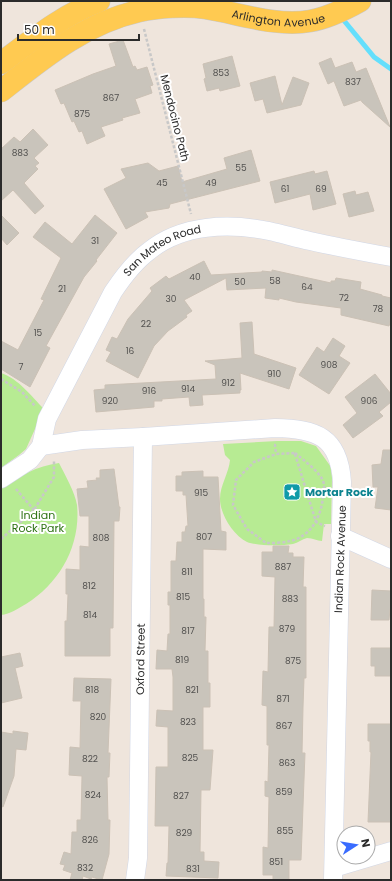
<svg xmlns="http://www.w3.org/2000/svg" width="392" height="881" viewBox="0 0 392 881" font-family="Poppins,sans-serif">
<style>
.green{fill:#b7eb93}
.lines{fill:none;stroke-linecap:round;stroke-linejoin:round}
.stream{stroke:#64dffc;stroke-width:5}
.building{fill:#c9c4bb;stroke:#cbc1b5}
.minor-casing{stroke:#d1d7e6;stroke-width:19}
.major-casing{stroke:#c8c8c8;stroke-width:23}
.path{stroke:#c8c8c8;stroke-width:2.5;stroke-dasharray:3 2;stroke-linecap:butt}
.minor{stroke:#fff;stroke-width:18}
.major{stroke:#ffca51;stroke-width:22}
.labels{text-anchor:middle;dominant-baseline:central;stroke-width:4;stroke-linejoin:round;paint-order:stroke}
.number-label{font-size:9px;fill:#52514f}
.street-label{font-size:11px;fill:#2b2b2b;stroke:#fff}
.culture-label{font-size:11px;font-weight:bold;fill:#0d838f;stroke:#fff;text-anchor:start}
.park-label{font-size:11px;fill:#2d7212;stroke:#fff}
</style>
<rect width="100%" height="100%" fill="#efe5dc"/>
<path class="green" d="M1 373C19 379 31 396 44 409L26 449 19 455 1 468Z
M277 441H301L316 446 331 467 332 478 331 524H324L322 541C317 541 313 538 307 538 302 539 298 543 293 544 281 546 258 546 247 542 233 535 220 514 220 499 220 485 229 473 230 460L225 455 223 444Z
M59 463C65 475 75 492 77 505 81 545 60 583 26 604 19 608 10 614 1 615V489C19 476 37 466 59 463Z"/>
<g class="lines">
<path class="stream" d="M341 17 374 57 391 69"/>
</g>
<path class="building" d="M123 40 133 67 135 66 137 70 147 67 153 85 150 86 152 93 135 99 140 113 122 118 123 120 101 127 105 136 87 144 82 131 79 132 74 121 72 122 64 103 61 104 55 90 93 74 116 66 109 44Z
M232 56 240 86 220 91 219 88 207 91 204 79 206 78 203 64Z
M331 58 335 68 352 62 356 72 366 68 390 127 362 102 361 100 344 106 334 81 328 84 319 63Z
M275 76 282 105 293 77 309 83 301 105 267 113 263 99 255 101 250 83Z
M33 129 48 145 34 158 39 163 35 166 38 169 24 183 44 206 35 214 13 190 1 201V149L14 137 20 142Z
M251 150 260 181 170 204 169 208 145 212 148 217 126 229 104 189 126 178 121 169 148 163 159 171 178 166 182 182 227 169 224 158Z
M314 171 315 174 327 171 336 204 313 210 310 194 275 203 270 182Z
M355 191 356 195 368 192 374 211 349 217 343 194Z
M1 215 19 233 7 245 1 238Z
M95 215 117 233 96 260 97 261 84 277 46 346 50 348 30 387 1 369V341L18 350 44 300 41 299 61 258 33 237 45 222 72 244Z
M204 261 211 275 262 272V271L272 272V270L331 283V281H335L336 278 361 282 360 289 382 295V296L391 298V319L389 326 341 315V308L296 302 279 298V300L265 298 266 288 227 290 226 278 184 300 192 311 186 315 187 317 168 331 154 346 138 378 106 361 111 352 106 350 112 337 117 339 128 319 152 291 150 288 166 276 169 279Z
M252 322 254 354 296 368 289 389 240 373 241 390H240V393L202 395 203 405 190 406 189 397 162 399V401H154V407L96 412 94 390 105 389V385L216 379 215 365 205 361 242 358 240 323Z
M333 338 345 346 339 356 350 363 329 394 299 375 317 347 324 352Z
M375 374 391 394V402L379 412 383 416 353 438 343 425 357 413 345 397Z
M383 450H391V510L375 508 378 487H373L372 465 381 464Z
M114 469 119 507H120L119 521H114L113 628H110V656H65V621H67L68 594H66V569L80 570V546L89 547V516H80L77 489 88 488 87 481 97 480 96 478H100V470Z
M203 471V477H218L221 531 226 532V550L203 549V599H204V617H206L205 651H208V683H210V707H203V750H213L210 790H201L200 852H204V861L219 862 218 878 166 876 167 863H168L169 826H155L156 767H168V727L156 726 157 710 173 711V677L172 669H156L157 650 167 651 168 634H170V605H168V592H171V561H176L177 542H182V532H185L186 526H188L186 495H183V491H176V476H182V472Z
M273 546H289L288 553H293V557H304L303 587H306V678H304L303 707 302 753H305L301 860H289V880H273V875H263V847L268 848 269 797 265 796V781L268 782 269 745H267V706L262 705 263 671 268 672 269 627H274L275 577 262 576V552H273Z
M372 590 391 591V609H390L389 620H371Z
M371 648H391V676H375V666H371Z
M20 653 23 666 15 668 22 698 1 703V657Z
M74 678 111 679 108 753H110L109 777H107L108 820H110L109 854 102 880 92 877 91 879 83 876 82 880H70L72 873 63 870 65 865 60 864 64 852 71 854 72 832H77V820H81L82 776 69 775 70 747 80 748 81 701H73Z
M368 724H391V822H368L371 752H370V741H368Z
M13 731 28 733 26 750 16 749 14 776 3 807 1 806V732L13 734Z"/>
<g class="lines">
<g class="minor-casing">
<g id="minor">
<path d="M41 446 82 440 143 437 275 428C316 429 339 436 342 482L333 880"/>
<path id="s1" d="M1 479 30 460 41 446 47 419 113 292C123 277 134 262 149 251 182 224 229 223 269 231 283 234 296 238 310 241 337 247 364 252 391 257"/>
<path d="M340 536 391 559"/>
<path d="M334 868 391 851"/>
<path id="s2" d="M135 880 138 858 143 437"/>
</g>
</g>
<g class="major-casing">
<g id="major">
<path d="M1 63C32 40 63 15 99 1"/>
<path id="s3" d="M1 91C43 58 85 23 139 11 158 7 186 5 205 8 238 13 276 27 310 21 328 18 344 10 360 1"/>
</g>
</g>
<path class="path" d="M144 29 191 214
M1 379 22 392 35 406
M274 445H275L276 454
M295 453C302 459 320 472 323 481 325 486 324 492 323 497 321 516 312 536 290 541 283 543 273 543 266 543L247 529 233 505 236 480 254 462 276 454Z
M295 454 316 522 325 526
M16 489 34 510
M1 539 34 510 54 477V460"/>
<use href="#minor" class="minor"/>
<use href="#major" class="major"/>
</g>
<defs>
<g id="sight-square" transform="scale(0.9)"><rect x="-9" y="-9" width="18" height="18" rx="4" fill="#0f9aa8" stroke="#fff"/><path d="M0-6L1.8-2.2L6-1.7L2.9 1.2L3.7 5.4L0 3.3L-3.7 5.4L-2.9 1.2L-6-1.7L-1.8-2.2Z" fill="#fff"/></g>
</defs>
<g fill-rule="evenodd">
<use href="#sight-square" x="292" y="492"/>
</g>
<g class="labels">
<g class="number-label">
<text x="221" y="73">853</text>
<text x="353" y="82">837</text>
<text x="111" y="98">867</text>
<text x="82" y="114">875</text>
<text x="20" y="153">883</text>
<text x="241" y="168">55</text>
<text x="162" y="183">45</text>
<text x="211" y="183">49</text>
<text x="285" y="189">61</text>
<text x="321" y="189">69</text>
<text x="95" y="241">31</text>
<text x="195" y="277">40</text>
<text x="275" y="281">58</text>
<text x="240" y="282">50</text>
<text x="307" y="287">64</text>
<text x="62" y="289">21</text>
<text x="344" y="298">72</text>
<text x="171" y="299">30</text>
<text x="378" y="309">78</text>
<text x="146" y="324">22</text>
<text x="38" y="333">15</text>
<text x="130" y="351">16</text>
<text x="329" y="365">908</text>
<text x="21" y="367">7</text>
<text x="274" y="374">910</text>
<text x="228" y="383">912</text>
<text x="188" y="389">914</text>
<text x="149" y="391">916</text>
<text x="110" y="401">920</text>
<text x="369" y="401">906</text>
<text x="201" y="493">915</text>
<text x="204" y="537">807</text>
<text x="101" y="538">808</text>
<text x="283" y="567">887</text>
<text x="187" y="572">811</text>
<text x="89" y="586">812</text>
<text x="183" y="597">815</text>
<text x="290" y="599">883</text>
<text x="90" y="615">814</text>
<text x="287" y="629">879</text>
<text x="188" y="631">817</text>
<text x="182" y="660">819</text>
<text x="293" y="661">875</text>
<text x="92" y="690">818</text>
<text x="192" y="690">821</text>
<text x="283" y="699">871</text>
<text x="98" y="717">820</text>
<text x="188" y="722">823</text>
<text x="284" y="726">867</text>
<text x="190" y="758">825</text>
<text x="90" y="759">822</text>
<text x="287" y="763">863</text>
<text x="284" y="792">859</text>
<text x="93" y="795">824</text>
<text x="181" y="796">827</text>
<text x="285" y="831">855</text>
<text x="184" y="833">829</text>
<text x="90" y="840">826</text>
<text x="276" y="862">851</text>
<text x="85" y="868">832</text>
<text x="193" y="869">831</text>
</g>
<g class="street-label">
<text stroke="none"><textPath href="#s3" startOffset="302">Arlington Avenue</textPath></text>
<text transform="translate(175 118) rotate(76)">Mendocino Path</text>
<text stroke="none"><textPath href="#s1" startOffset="290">San Mateo Road</textPath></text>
<text transform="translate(340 559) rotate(-88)">Indian Rock Avenue</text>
<text stroke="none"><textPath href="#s2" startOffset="221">Oxford Street</textPath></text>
</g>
<g class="culture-label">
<text x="305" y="492">Mortar Rock</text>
</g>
<g class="park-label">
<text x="38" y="515">Indian<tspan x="38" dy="13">Rock Park</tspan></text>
</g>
</g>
<rect width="392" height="881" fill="none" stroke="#2b2b2b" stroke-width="4"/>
<g transform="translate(356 845) rotate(78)"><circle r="19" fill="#ffffff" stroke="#aaaaaa"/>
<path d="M0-3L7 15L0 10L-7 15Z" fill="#396cff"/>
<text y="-6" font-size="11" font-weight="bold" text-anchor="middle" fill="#2b2b2b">N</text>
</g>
<path d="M18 34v6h121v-6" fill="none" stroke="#2b2b2b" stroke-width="2"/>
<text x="24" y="34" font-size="12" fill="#2b2b2b" stroke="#ffffff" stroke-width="3" paint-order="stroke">50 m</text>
</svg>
